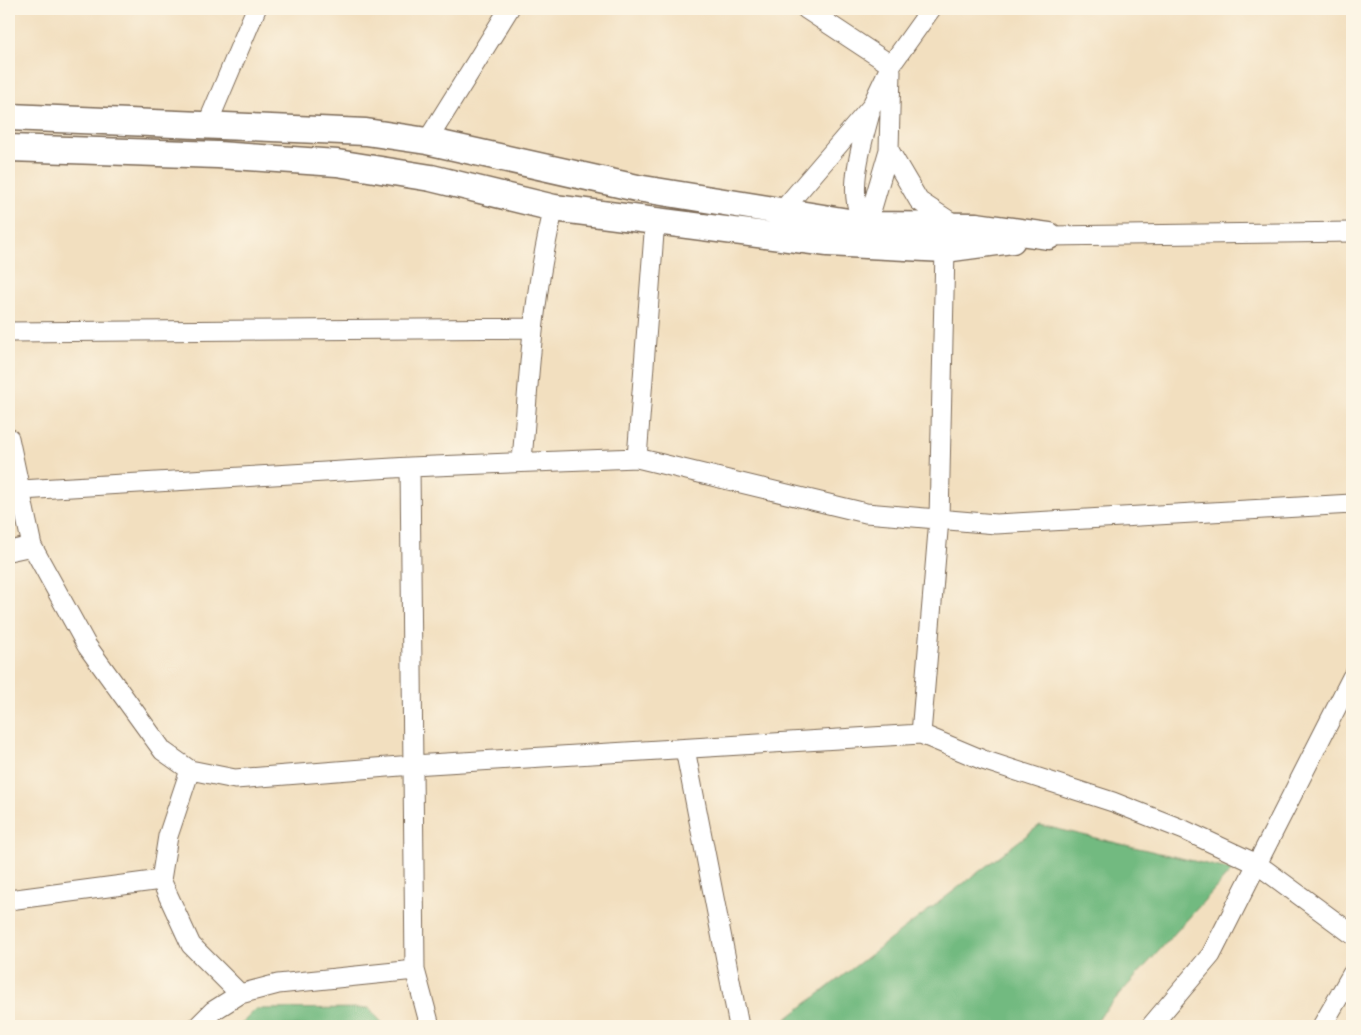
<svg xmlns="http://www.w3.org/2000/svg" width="1361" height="1035" viewBox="0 0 1361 1035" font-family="'IM FELL Great Primer',serif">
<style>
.forest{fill:#72ba80;stroke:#56724f}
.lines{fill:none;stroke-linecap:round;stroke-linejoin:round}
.street-casing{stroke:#7b6956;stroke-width:21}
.secondary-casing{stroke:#7b6956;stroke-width:29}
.street{stroke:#fff;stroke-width:19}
.secondary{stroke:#fff;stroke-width:26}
</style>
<rect width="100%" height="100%" fill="#fcf5e5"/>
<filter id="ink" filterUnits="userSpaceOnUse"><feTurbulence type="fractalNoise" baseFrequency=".02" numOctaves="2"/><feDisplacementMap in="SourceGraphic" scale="10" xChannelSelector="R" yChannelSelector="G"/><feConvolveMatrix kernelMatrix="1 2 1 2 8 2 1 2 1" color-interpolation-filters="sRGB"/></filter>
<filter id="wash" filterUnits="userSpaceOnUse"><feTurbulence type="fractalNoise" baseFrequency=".0096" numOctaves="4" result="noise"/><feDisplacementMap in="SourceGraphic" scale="20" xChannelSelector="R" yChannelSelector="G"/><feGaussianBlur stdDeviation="1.12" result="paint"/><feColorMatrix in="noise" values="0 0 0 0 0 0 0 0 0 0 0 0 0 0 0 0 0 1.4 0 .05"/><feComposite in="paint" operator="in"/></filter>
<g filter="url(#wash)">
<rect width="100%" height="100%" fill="#f2dfbf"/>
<path class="forest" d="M1040 825 1232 870 1091 1026H777Z
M369 1008 385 1026H239L256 1009Z"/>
</g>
<g filter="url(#ink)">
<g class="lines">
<g class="street-casing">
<path id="street" d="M806 9 891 65
M870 113C863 140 840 210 872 228
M207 125 256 9
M427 141 509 9
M889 150 919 201 957 226
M781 212 871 107 891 65 931 9
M858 229 867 225 889 150 891 71
M1049 236 1352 232
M9 332 533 328
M9 438 32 546 87 646 163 751 190 770 235 779 413 765 921 734 983 760 1113 802 1184 830 1257 864 1211 955 1151 1026
M637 458 655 220
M522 461C529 376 533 291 554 208
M410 467 415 970 430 1026
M21 490 410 467 637 458 866 513 996 524 1352 504
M9 551 32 546
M1352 677 1257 864 1352 934
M921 734 939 519 945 249
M685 749 739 1026
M190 770 168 836 161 880 191 945 240 994
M9 900 161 880
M198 1026 213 1011 240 994 278 984 415 970
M1322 1026 1352 974"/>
</g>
<g class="secondary-casing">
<path id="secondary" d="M9 117 366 132 427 141 637 188 867 225 976 226 1049 236
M9 148 218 155 337 163 431 178 554 208 828 243 945 249 1012 240"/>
</g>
<use href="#street" class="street"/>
<use href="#secondary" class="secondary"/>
</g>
</g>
<rect width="1361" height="1035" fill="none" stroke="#fcf5e5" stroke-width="30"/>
</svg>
